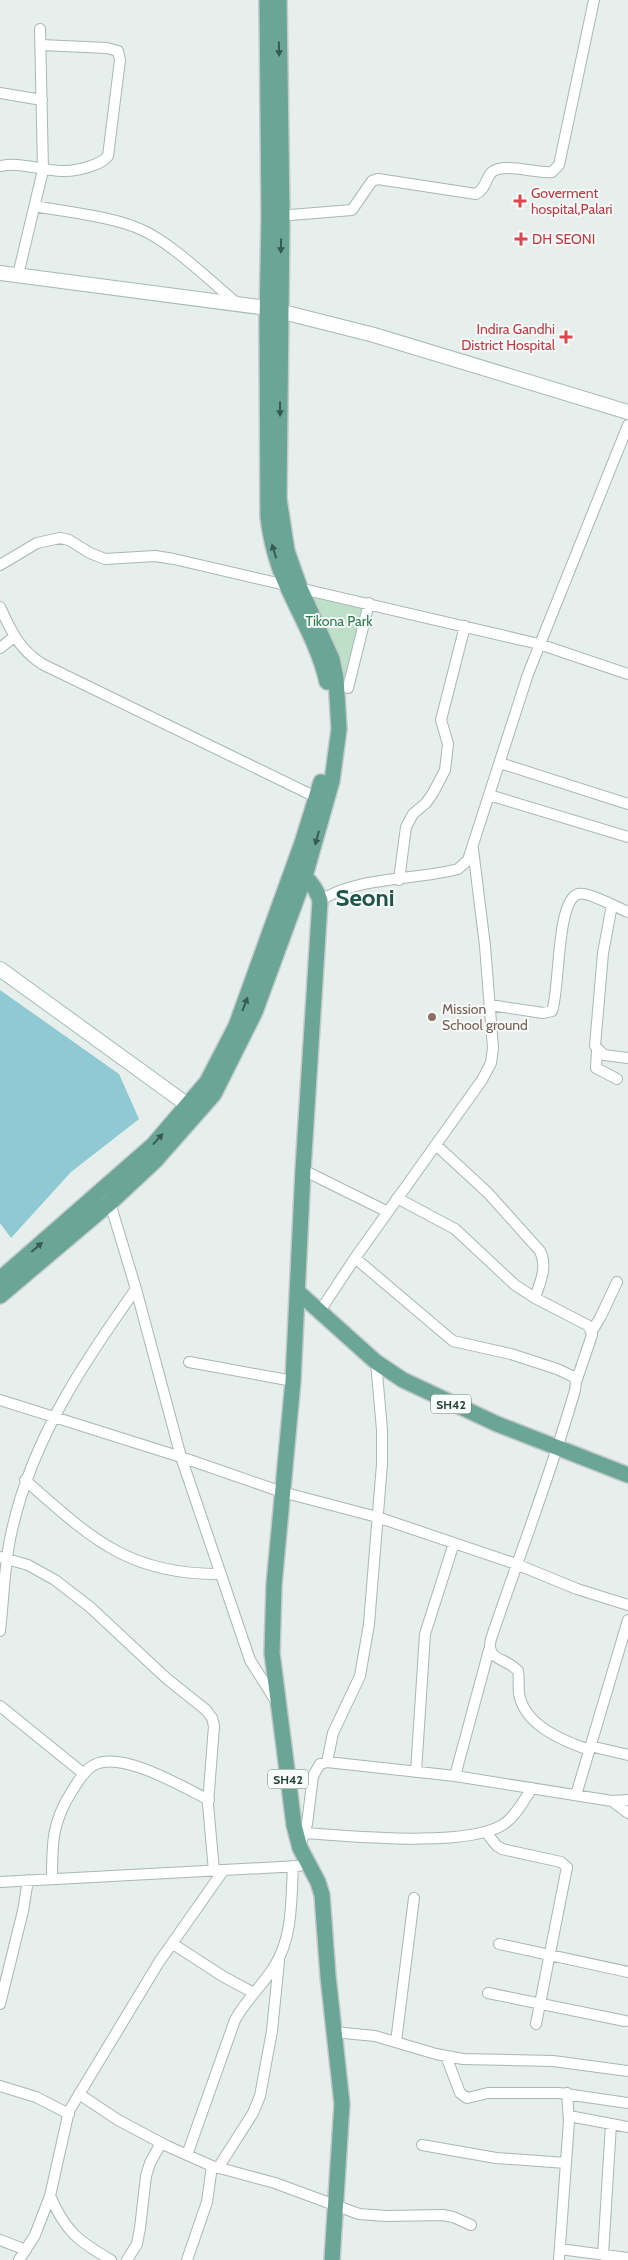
<svg xmlns="http://www.w3.org/2000/svg" width="628" height="2260" viewBox="0 0 628 2260" font-family="Cabin,sans-serif">
<style>
.green{fill:#bfe0c8}
.water{fill:#8ec9d4}
.lines{fill:none;stroke-linecap:round;stroke-linejoin:round}
.street-casing{stroke:#a8b8b2;stroke-width:12}
.secondary-casing{stroke:#a4bbb3;stroke-width:16}
.primary-casing{stroke:#c2cac8;stroke-width:18}
.street{stroke:#fff;stroke-width:10}
.secondary{stroke:#fff;stroke-width:14}
.primary{stroke:#6aa596;stroke-width:15}
.oneway{fill:#365b51}
.health-dot{fill:#e0444e;stroke:#f7fbf9;stroke-width:2}
.education-dot{fill:#8d6e63;stroke:#f7fbf9;stroke-width:2}
.labels{text-anchor:middle;dominant-baseline:central;stroke-width:4;stroke-linejoin:round;paint-order:stroke}
.shield{fill:#f7fbf9;stroke:#637a73;stroke-width:1}
.shield-label{font-size:12px;font-weight:bold;fill:#24423a}
.health-label{font-size:14px;fill:#be3a42;stroke:#f7fbf9;text-anchor:start}
.park-label{font-size:14px;fill:#2d7a4b;stroke:#f7fbf9}
.education-label{font-size:14px;fill:#785e54;stroke:#f7fbf9;text-anchor:start}
.town-label{font-size:24px;font-weight:bold;fill:#1f5548;stroke:#f7fbf9}
</style>
<rect width="100%" height="100%" fill="#e6efeb"/>
<path class="green" d="M304 591 367 606 342 685Z"/>
<path class="water" d="M0 990 119 1074 139 1119 71 1172 11 1238 0 1223Z"/>
<g class="lines">
<g class="street-casing">
<path id="street" d="M0 93 42 100
M0 166C33 160 53 180 91 166 97 164 103 162 108 156L120 60 118 51 107 48 41 45
M35 206C66 212 111 216 140 229 171 242 211 282 238 304
M278 216 352 210 372 181 378 179 476 194C486 189 485 179 492 172 504 162 537 174 552 172L559 165 594 0
M18 275 43 170 40 29
M0 565 37 543 60 538 69 540 90 553 105 559 155 556 174 559 539 644 628 674
M0 607C11 631 19 649 42 664L322 800
M0 648 14 637
M348 688 369 603
M500 763 628 804
M489 795 628 837
M399 880 406 827 413 814 426 803 433 793 445 770 448 744 441 720 465 626
M320 901C353 877 417 880 458 869L468 860 528 674 628 425
M612 905 603 953 595 1046 604 1055 628 1058
M490 1005 543 1013 552 1011C560 990 556 901 578 894 587 891 618 908 628 912
M597 1050 596 1068 617 1079
M436 1145 488 1193 540 1251C548 1267 540 1282 535 1298
M303 1170 388 1212
M397 1198 455 1229 515 1285 535 1298 589 1326 592 1335 576 1382
M110 1203 136 1289 181 1457 250 1660 277 1703
M355 1258 453 1341 511 1354 557 1369 574 1377 576 1382 575 1390C551 1474 519 1556 491 1639 485 1661 506 1657 518 1671 520 1680 517 1689 520 1698 528 1727 564 1741 589 1750
M320 1311 355 1258 482 1080 491 1063 493 1048 485 946 473 849
M592 1331 600 1318 617 1282
M189 1362 293 1381
M0 1400 181 1457 282 1492 377 1517 516 1564 577 1589 628 1605
M25 1480C91 1538 128 1575 221 1574
M0 1557 28 1565 55 1580 90 1607 166 1678 206 1710 212 1718 214 1726 208 1804 214 1871
M0 1631C4 1598 4 1562 12 1530 32 1440 83 1363 136 1289
M0 1706 84 1774
M590 1746 628 1755
M327 1762 333 1733 360 1676 369 1624 382 1464V1430L376 1362
M416 1772 425 1634 454 1543
M455 1776 489 1650
M576 1795 628 1620
M612 1801 628 1813
M486 1832 496 1845 502 1849 561 1862 567 1867 536 2024
M305 1833C350 1836 468 1848 504 1824 516 1816 524 1800 532 1788
M300 1847 307 1824 313 1776 320 1764 327 1762 455 1776 612 1801 628 1800
M52 1879C52 1843 52 1822 72 1791 78 1782 84 1770 94 1765 121 1750 183 1787 209 1800
M0 1882 299 1866
M173 1944 224 1977 254 1993
M499 1944 628 1972
M488 1993 625 2021
M0 2004 23 1911 28 1880
M334 2032 375 2036 436 2054 463 2059 553 2061 628 2071
M396 2042 414 1898
M446 2056 460 2093 467 2098 488 2093H559L628 2103
M0 2086 36 2097 69 2114
M79 2094 118 2120 167 2146 212 2166 275 2183 359 2214 386 2216 443 2215 453 2217 471 2225
M569 2116 628 2127
M422 2145 496 2158 566 2163
M187 2155 235 2020C245 2001 262 1986 274 1967 293 1937 291 1901 293 1866
M218 2168 253 2113 260 2096 272 2031 279 1961
M50 2196C66 2232 78 2241 111 2260
M0 2240 26 2250
M560 2249 628 2258
M603 2255 611 2124
M19 2260 35 2235 50 2196 69 2111 159 1962 223 1871
M127 2260 137 2244 140 2228 146 2176 150 2163 161 2143
M187 2260 207 2202 212 2166
M559 2260 569 2121 567 2093"/>
</g>
<g class="secondary-casing">
<path id="secondary" d="M0 273 267 308 374 335 628 412
M0 969 196 1111"/>
</g>
<g class="primary-casing">
<path id="primary" d="M267 0 269 216 267 322 268 517C270 535 274 552 280 569 295 608 318 642 327 682
M294 867C306 877 316 886 320 901L303 1170 293 1381 274 1585 272 1653 294 1825 300 1848 318 1882 322 1895 328 1976 342 2104 332 2260
M0 1279 153 1145 207 1082 236 1026 302 843 321 782
M298 1292 376 1362 403 1380 497 1424 628 1475
M0 1296 110 1203 155 1161 214 1094 255 1012 305 876 332 781 339 729 336 678 332 659 300 588 287 551 279 499 282 216 279 0"/>
</g>
<use href="#street" class="street"/>
<use href="#secondary" class="secondary"/>
<use href="#primary" class="primary"/>
</g>
<defs><path id="oneway-solid" d="M-6-.8H1V-3.2L6.5 0L1 3.2V.8H-6Z" transform="scale(1.25)"/></defs>
<g class="oneway">
<use href="#oneway-solid" transform="translate(279 49) rotate(89)"/>
<use href="#oneway-solid" transform="translate(281 246) rotate(91)"/>
<use href="#oneway-solid" transform="translate(280 409) rotate(90)"/>
<use href="#oneway-solid" transform="translate(274 551) rotate(-107)"/>
<use href="#oneway-solid" transform="translate(317 838) rotate(105)"/>
<use href="#oneway-solid" transform="translate(245 1004) rotate(-69)"/>
<use href="#oneway-solid" transform="translate(158 1139) rotate(-48)"/>
<use href="#oneway-solid" transform="translate(37 1247) rotate(-41)"/>
</g>
<g class="health-dot">
<path d="M517.5 193.5h5v5h5v5h-5v5h-5v-5h-5v-5h5z"/>
<path d="M518.5 231.5h5v5h5v5h-5v5h-5v-5h-5v-5h5z"/>
<path d="M563.5 329.5h5v5h5v5h-5v5h-5v-5h-5v-5h5z"/>
</g>
<circle class="education-dot" cx="432" cy="1017" r="5"/>
<g class="labels">
<g class="shield">
<rect x="431" y="1394.5" width="40" height="19" rx="4"/>
<rect x="268" y="1769.5" width="40" height="19" rx="4"/>
</g>
<g class="shield-label">
<text x="451" y="1404">SH42</text>
<text x="288" y="1779">SH42</text>
</g>
<g class="health-label">
<text x="531" y="193">Goverment<tspan x="531" dy="16">hospital,Palari</tspan></text>
<text x="532" y="239">DH SEONI</text>
<text x="555" y="329" text-anchor="end">Indira Gandhi<tspan x="555" dy="16">District Hospital</tspan></text>
</g>
<g class="park-label">
<text x="339" y="621">Tikona Park</text>
</g>
<g class="education-label">
<text x="442" y="1009">Mission<tspan x="442" dy="16">School ground</tspan></text>
</g>
<g class="town-label">
<text x="365" y="897">Seoni</text>
</g>
</g>
</svg>
